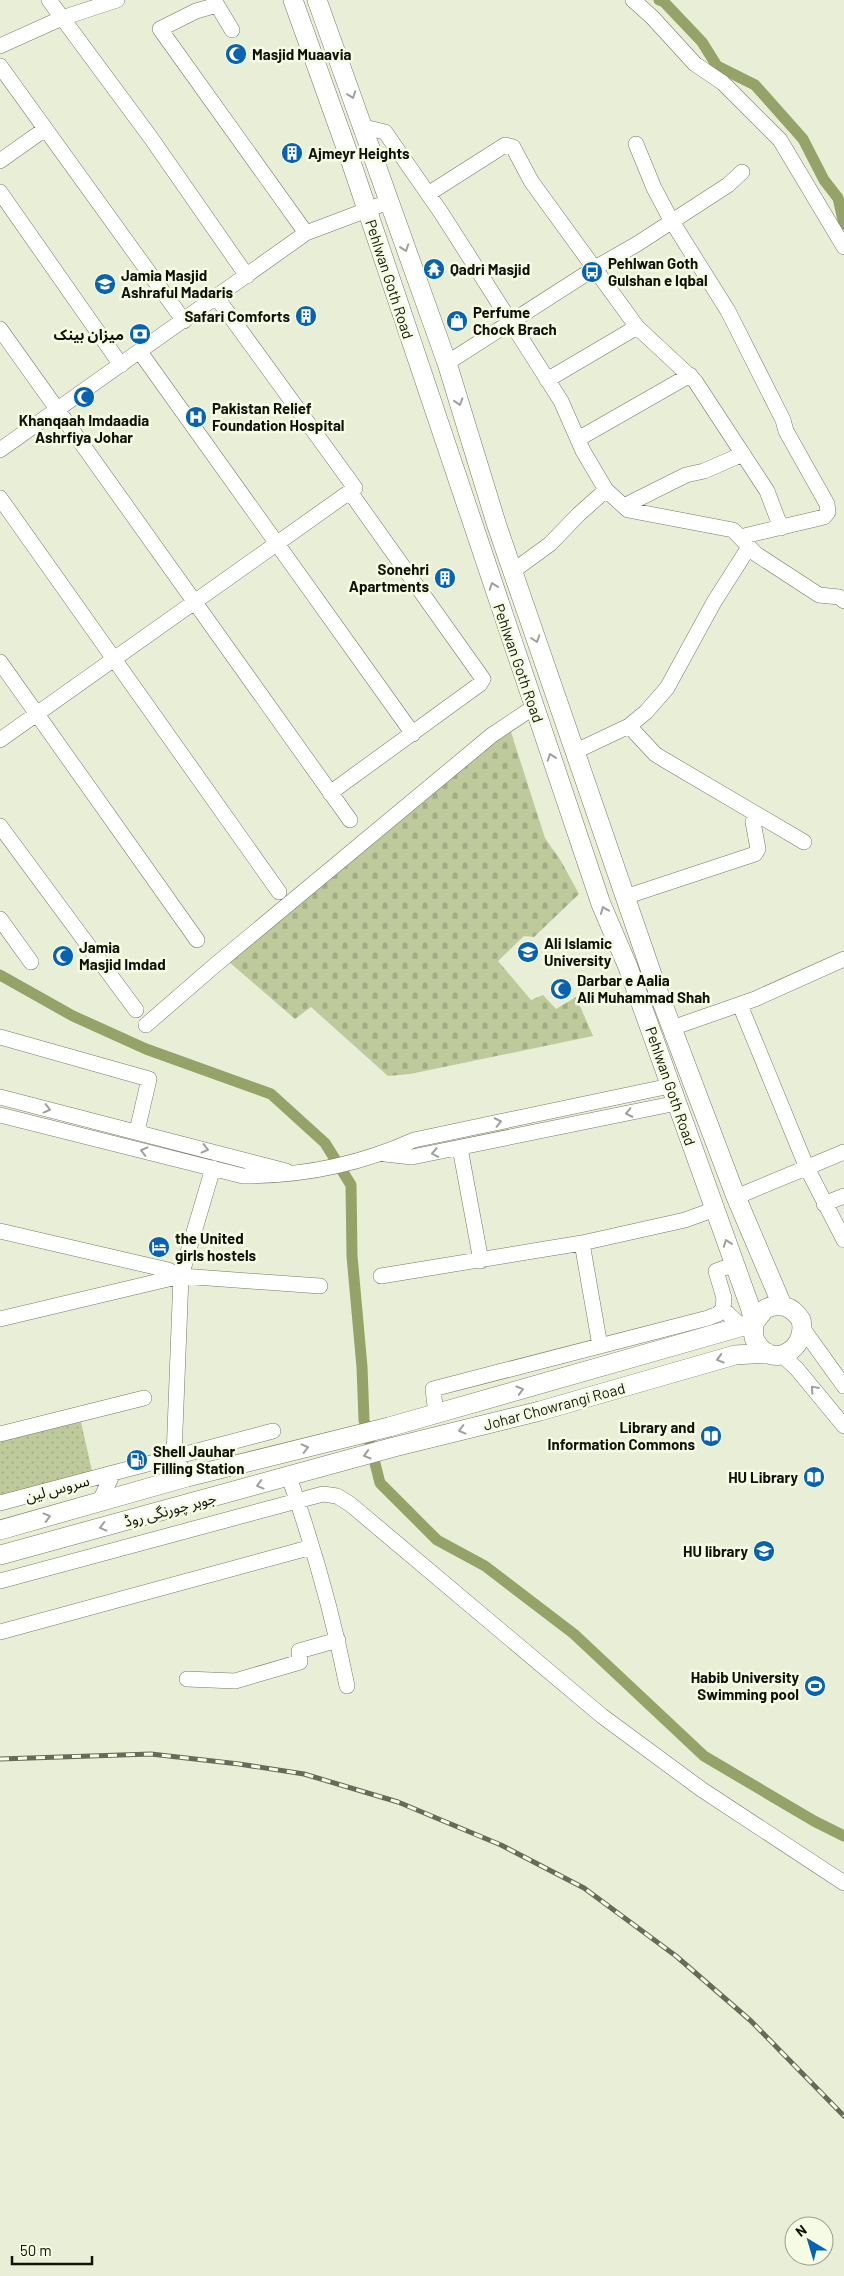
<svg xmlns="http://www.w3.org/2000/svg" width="844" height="2276" viewBox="0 0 844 2276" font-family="Barlow,'Noto Sans Arabic',sans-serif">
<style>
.cemetery{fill:url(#cemetery-stones)}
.park{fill:url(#park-dots)}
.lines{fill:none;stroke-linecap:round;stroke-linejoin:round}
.canal{stroke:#95a268;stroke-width:11}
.minor-casing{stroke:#757a64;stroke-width:16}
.major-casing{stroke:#757a64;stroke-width:20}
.minor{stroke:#fff;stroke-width:15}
.major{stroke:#fff;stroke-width:19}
.rail-casing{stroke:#676a5b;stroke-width:5}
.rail{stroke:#f6fce3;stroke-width:3;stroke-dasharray:9;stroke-linecap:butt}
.oneway{stroke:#9fa09d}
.labels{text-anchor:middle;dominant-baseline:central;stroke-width:5;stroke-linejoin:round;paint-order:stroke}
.poi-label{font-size:15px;font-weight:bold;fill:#10120a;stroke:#f6fce3;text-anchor:start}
.street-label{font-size:15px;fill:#10120a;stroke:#f6fce3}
</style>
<defs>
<pattern id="cemetery-stones" width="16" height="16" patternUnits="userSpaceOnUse" patternTransform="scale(1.25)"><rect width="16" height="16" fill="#beca9b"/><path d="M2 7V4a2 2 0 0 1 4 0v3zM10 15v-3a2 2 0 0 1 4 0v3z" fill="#a2ac84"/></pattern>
<pattern id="park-dots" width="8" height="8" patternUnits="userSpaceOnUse" patternTransform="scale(1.25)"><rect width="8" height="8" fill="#beca9b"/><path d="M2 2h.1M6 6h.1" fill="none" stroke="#a2ac84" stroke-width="1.8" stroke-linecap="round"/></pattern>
</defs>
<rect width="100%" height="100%" fill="#e9efd6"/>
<path class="cemetery" d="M510 729 545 838 561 861 579 894 534 937 524 936 498 961 531 1000 543 995 556 1009 576 997 593 1036 410 1074 388 1076 311 1007 295 1019 228 961Z"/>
<path class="park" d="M81 1422 92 1471 0 1497V1440Z"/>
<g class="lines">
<path class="canal" d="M659 0 664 2 702 42 717 66 755 85 803 139 824 180 838 198 844 224
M0 975 73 1016 146 1049 271 1094 325 1143 351 1185 352 1256 362 1367 364 1420 380 1483 437 1540 485 1566 574 1634 704 1756 814 1821 844 1836"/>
<g class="minor-casing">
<path id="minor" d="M49 0 151 138 247 276
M633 0 652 17 695 64 723 83 780 140 844 247
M0 46 62 18 117 0
M0 66 184 321
M364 127 385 132 442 214 561 401 583 451 606 490 628 510 733 530 756 554 819 595 839 597 844 601
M636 144 654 188 671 220 728 311 783 420 786 431 827 504 828 512 824 517 740 537
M0 161 45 129
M0 192 121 365
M428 194 505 145 513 147 531 181 637 327 695 381 767 491 781 528
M306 233 388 202
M0 329 350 820
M140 352 413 734
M447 363 595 268 637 244 728 185 742 172
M547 380 637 327
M578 439 690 375
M0 450 306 233 160 29 196 11 217 5 232 30
M0 498 279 892
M624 506 686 475 704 471 743 454
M513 571 550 544 579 514 606 490
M0 662 197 940
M629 726 655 754 663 759 804 842
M0 740 355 488 217 298
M574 752 629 726 646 712 667 688 714 602 749 547
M330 793 480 684 483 679 350 492
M0 826 136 1010
M625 897 755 854 758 849 753 822 756 814
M0 919 31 962
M740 1005 807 1168 844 1240
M146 1025 214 966 492 735 534 707
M672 1028 755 999 844 959
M0 1037 149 1079 137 1131
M0 1097 286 1171
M0 1115 243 1176C302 1176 361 1164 414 1140L670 1086
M460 1148 481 1261
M385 1154 412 1157 677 1103
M736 1197 844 1152
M824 1204 844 1196
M0 1231 168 1270 181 1276
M582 1243 685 1220 715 1209
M381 1276 582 1243 600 1346
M723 1309 724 1298 716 1271 735 1264
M0 1319 181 1276 320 1286
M803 1329 844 1386
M782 1355 797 1369 844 1426
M436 1414 433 1389 708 1318 718 1314 723 1309 742 1327
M0 1434 144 1398
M187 1477 174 1456 181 1276 213 1168
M289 1477C313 1545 333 1615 347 1686
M0 1503 113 1473
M99 1503 113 1473 273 1431
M0 1581 323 1494 337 1496 350 1504 602 1716 701 1789 844 1883
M0 1632 312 1547
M187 1679 235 1681 300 1662 299 1651 338 1640"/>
</g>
<g class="major-casing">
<path id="major" d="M293 0 349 156 601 904 628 967 749 1304C751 1310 753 1317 754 1323 754 1330 752 1336 756 1342 772 1370 808 1350 801 1320 792 1306 780 1302 765 1309L754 1323
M317 0 447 363 497 526 656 986 736 1197 782 1305
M0 1530 187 1477 389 1427 754 1323
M0 1555 394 1447 540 1411 735 1355 768 1353"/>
</g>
<use href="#minor" class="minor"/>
<use href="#major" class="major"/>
<g class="rail-casing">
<path id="rail" d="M0 1759 151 1754 239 1764 304 1774 398 1802 501 1845 584 1888 676 1956 751 2021 844 2116"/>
</g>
<use href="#rail" class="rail"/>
</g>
<defs><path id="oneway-chevron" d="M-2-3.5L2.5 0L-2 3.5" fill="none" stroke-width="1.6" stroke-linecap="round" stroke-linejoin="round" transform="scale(1.25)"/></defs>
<g class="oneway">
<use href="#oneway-chevron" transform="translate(352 95) rotate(70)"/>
<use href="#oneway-chevron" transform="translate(405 248) rotate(71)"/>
<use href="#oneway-chevron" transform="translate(459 402) rotate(73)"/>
<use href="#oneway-chevron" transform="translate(493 586) rotate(-109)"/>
<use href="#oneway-chevron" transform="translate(536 639) rotate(72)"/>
<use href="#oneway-chevron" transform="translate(551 757) rotate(-109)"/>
<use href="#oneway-chevron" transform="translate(604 910) rotate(-112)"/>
<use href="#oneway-chevron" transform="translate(47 1109) rotate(14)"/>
<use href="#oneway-chevron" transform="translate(629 1113) rotate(168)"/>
<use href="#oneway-chevron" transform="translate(498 1122) rotate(-12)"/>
<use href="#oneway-chevron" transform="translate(205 1149) rotate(14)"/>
<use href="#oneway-chevron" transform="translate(144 1151) rotate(-166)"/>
<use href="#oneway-chevron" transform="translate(435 1153) rotate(169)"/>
<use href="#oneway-chevron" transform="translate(727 1243) rotate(-110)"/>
<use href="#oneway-chevron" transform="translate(720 1359) rotate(164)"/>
<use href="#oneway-chevron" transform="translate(814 1389) rotate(-131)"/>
<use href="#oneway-chevron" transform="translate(520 1390) rotate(-16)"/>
<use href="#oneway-chevron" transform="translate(462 1430) rotate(166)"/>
<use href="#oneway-chevron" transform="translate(305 1448) rotate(-14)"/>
<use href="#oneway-chevron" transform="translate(367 1455) rotate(164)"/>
<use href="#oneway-chevron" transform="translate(260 1485) rotate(165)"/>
<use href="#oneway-chevron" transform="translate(47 1517) rotate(-15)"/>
<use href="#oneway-chevron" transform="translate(103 1527) rotate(165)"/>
</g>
<defs>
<g id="mosque-disc" transform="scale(1.125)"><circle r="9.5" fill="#0763b0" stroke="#f6fce3"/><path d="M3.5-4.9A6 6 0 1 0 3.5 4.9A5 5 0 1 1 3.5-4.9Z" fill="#fff"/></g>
<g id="building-disc" transform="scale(1.125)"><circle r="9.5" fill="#0763b0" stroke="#f6fce3"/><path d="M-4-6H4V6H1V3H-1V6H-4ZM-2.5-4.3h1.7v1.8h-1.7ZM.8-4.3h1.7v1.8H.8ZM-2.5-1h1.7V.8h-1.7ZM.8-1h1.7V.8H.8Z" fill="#fff"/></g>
<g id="temple-disc" transform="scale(1.125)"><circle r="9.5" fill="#0763b0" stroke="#f6fce3"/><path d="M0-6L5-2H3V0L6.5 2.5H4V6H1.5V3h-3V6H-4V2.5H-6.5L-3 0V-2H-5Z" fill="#fff"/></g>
<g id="bus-disc" transform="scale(1.125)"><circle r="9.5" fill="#0763b0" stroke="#f6fce3"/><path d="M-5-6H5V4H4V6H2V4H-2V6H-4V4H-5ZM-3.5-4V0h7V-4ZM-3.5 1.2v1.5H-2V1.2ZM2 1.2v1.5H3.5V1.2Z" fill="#fff"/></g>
<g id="university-disc" transform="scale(1.125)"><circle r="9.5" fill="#0763b0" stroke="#f6fce3"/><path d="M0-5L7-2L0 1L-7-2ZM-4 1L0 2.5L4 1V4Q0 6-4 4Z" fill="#fff"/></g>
<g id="shop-disc" transform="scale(1.125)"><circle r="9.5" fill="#0763b0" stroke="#f6fce3"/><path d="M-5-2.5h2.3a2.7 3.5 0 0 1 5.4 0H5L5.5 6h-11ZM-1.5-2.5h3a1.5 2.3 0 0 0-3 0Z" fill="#fff"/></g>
<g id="bank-disc" transform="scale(1.125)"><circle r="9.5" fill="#0763b0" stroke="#f6fce3"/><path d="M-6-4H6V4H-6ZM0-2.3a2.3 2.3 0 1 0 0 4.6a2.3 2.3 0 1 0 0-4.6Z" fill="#fff"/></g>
<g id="hospital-disc" transform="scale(1.125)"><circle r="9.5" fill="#0763b0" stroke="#f6fce3"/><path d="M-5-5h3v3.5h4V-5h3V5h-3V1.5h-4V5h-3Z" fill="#fff"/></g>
<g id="hotel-disc" transform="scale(1.125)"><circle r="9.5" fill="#0763b0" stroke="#f6fce3"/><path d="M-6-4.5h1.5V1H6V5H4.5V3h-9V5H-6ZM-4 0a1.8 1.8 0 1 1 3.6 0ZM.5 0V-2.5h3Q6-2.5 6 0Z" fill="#fff"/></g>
<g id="library-disc" transform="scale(1.125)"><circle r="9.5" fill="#0763b0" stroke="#f6fce3"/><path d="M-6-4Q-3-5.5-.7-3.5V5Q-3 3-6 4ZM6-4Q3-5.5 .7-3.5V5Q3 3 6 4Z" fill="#fff"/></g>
<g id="fuel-disc" transform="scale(1.125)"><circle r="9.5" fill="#0763b0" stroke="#f6fce3"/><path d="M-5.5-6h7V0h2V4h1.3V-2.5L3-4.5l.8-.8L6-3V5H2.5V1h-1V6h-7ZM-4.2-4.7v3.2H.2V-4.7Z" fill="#fff"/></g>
<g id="stadium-disc" transform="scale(1.125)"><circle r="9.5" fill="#0763b0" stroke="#f6fce3"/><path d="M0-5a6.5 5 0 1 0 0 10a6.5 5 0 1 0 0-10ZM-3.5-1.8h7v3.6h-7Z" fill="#fff"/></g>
</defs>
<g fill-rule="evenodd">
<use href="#mosque-disc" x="236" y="54"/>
<use href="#building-disc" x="292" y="153"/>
<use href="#temple-disc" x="434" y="269"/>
<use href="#bus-disc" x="592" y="272"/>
<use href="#university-disc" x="105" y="284"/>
<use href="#building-disc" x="306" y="316"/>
<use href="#shop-disc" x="457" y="321"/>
<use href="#bank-disc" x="140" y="334"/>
<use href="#mosque-disc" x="84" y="397"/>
<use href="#hospital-disc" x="196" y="417"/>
<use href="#building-disc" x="445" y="578"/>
<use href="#university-disc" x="528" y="952"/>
<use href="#mosque-disc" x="63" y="956"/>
<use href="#mosque-disc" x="561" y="989"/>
<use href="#hotel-disc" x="159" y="1247"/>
<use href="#library-disc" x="711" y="1436"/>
<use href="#fuel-disc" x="137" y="1460"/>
<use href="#library-disc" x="814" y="1477"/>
<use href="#university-disc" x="764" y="1551"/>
<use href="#stadium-disc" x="815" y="1686"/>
</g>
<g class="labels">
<g class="poi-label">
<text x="252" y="54">Masjid Muaavia</text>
<text x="308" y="153">Ajmeyr Heights</text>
<text x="608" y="263">Pehlwan Goth<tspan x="608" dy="17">Gulshan e Iqbal</tspan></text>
<text x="450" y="269">Qadri Masjid</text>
<text x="121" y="275">Jamia Masjid<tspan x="121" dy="17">Ashraful Madaris</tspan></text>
<text x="473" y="312">Perfume<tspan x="473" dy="17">Chock Brach</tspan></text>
<text x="290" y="316" text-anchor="end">Safari Comforts</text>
<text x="124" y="334" text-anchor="end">میزان بینک</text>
<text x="212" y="408">Pakistan Relief<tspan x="212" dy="17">Foundation Hospital</tspan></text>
<text x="84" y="420" text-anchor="middle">Khanqaah Imdaadia<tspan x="84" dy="17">Ashrfiya Johar</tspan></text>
<text x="429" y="569" text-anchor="end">Sonehri<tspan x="429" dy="17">Apartments</tspan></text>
<text x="544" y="943">Ali Islamic<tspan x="544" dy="17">University</tspan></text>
<text x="79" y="947">Jamia<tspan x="79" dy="17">Masjid Imdad</tspan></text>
<text x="577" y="980">Darbar e Aalia<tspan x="577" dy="17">Ali Muhammad Shah</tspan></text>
<text x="175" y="1238">the United<tspan x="175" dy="17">girls hostels</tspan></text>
<text x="695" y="1427" text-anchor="end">Library and<tspan x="695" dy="17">Information Commons</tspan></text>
<text x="153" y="1451">Shell Jauhar<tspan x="153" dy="17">Filling Station</tspan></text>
<text x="798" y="1477" text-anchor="end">HU Library</text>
<text x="748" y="1551" text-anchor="end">HU library</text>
<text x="799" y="1677" text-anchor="end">Habib University<tspan x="799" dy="17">Swimming pool</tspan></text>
</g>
<g class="street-label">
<text transform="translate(390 279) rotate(72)">Pehlwan Goth Road</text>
<text transform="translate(519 663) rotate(71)">Pehlwan Goth Road</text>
<text transform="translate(671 1086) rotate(71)">Pehlwan Goth Road</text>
<text transform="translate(554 1406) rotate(-15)">Johar Chowrangi Road</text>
<text transform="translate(57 1488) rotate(-15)">سروس لین</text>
<text transform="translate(170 1509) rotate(-15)">جوہر چورنگی روڈ</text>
</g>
</g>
<g transform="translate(809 2241) rotate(322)"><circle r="24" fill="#f6fce3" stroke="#9a9e8c"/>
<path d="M0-4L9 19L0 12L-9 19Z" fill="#0763b0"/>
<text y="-8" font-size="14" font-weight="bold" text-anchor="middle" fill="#10120a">N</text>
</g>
<path d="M12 2256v8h80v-8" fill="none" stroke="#10120a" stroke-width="2.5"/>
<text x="20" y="2256" font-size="15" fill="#10120a" stroke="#f6fce3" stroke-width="4" paint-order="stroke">50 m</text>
</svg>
